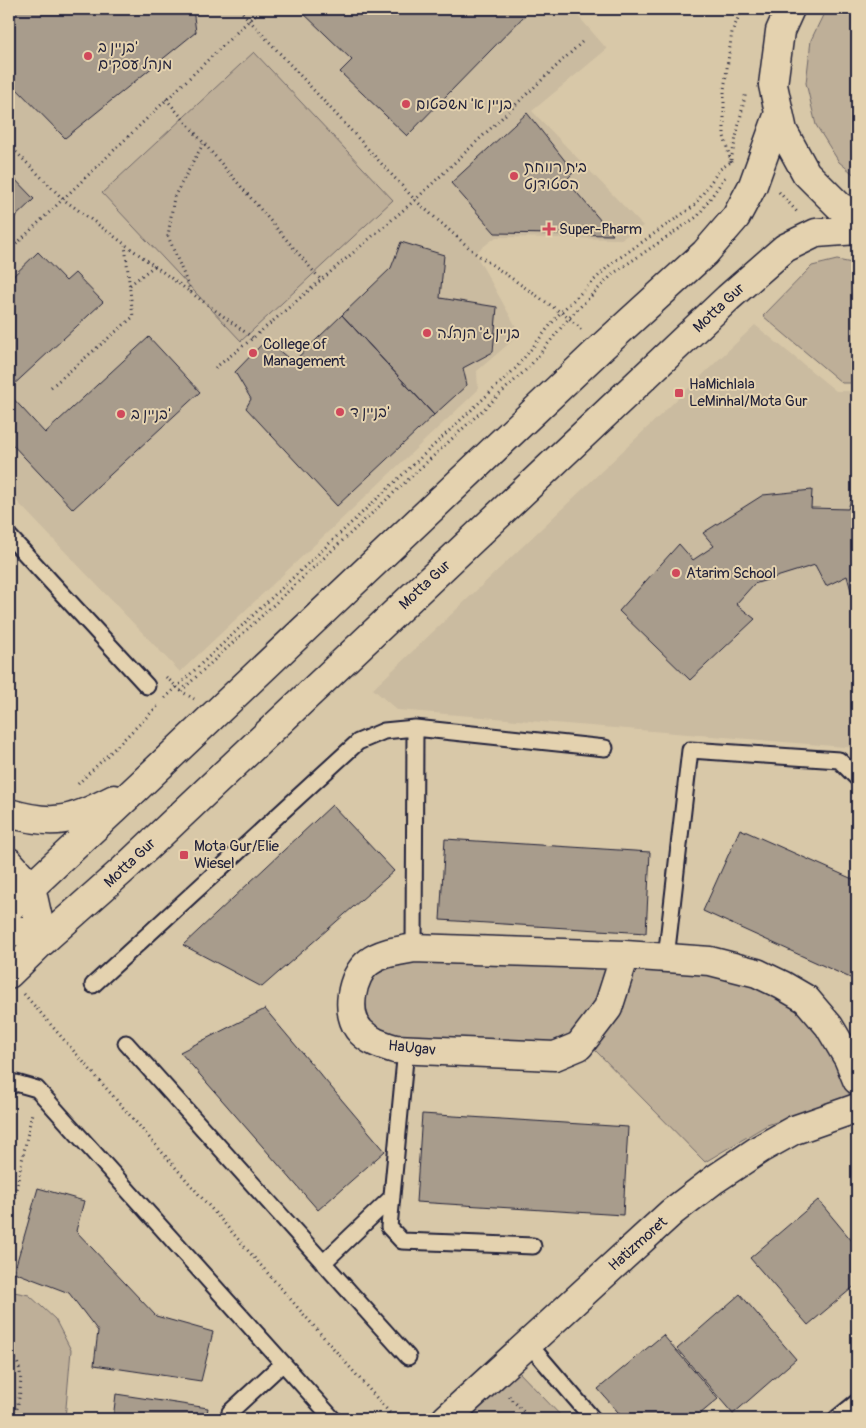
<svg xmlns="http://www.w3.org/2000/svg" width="866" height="1428" viewBox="0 0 866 1428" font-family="Pangolin,'Playpen Sans Hebrew',sans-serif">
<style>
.built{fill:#cabba0}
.green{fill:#beaf98;stroke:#70686a}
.building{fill:#a89c8c;stroke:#22223b}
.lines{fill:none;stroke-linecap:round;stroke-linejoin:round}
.service-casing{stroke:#22223b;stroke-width:19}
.minor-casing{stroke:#22223b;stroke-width:31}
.tertiary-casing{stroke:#22223b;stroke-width:31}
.secondary-casing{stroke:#22223b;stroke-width:31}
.path{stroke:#22223b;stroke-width:3;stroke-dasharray:1 4;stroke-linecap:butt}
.service{stroke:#e4d2af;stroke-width:15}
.minor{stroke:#e4d2af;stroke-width:28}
.tertiary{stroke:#e4d2af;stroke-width:28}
.secondary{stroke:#e4d2af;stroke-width:28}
.poi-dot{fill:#d1495b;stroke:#e4d2af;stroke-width:2}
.labels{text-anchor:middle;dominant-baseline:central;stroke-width:4;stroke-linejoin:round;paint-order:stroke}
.poi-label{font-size:15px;fill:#22223b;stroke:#e4d2af;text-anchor:start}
.street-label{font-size:15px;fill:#22223b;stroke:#e4d2af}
</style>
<rect width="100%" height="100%" fill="#d8c8a8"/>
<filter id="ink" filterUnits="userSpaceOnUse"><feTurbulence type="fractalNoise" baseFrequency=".02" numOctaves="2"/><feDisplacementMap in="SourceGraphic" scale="10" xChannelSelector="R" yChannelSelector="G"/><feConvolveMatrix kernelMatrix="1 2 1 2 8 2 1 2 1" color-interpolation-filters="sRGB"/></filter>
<g filter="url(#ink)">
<path class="built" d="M9 9H572L607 49 532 111 643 226 621 239 496 237 475 253 520 334 477 371 478 390 180 672 9 493Z
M755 325 836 391H857V748L397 710 373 689Z"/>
<path class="green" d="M826 9H857V177L839 162 816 125 806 83 811 40Z
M254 52 393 200 241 341 102 193Z
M837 260 857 264V383H842L763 316 812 266Z
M390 960 615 962 602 1004 574 1040 554 1048 396 1041 366 1026 363 982Z
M629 969 708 975 763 984 793 1000 824 1041 851 1098 767 1125 705 1162 594 1049 614 1016Z
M9 1291 29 1295 55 1319 71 1350 65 1419H9Z
M518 1371 564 1419H461Z"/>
<path class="building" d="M9 9H193L196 32 65 138 9 81Z
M299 9H530V10L407 136 340 72 352 60Z
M527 113 574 172 566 180 613 235 495 233 451 183Z
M9 173 34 199 9 223Z
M401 242 444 255 440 298 497 307 493 352 463 368 467 385 434 415 342 315 391 268Z
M38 252 66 281 75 273 103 302 9 389V280Z
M342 315 434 415 337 506 246 408 251 399 235 372 266 340 293 362Z
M149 337 200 392 73 509 9 441V394L45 433Z
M812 490 811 508 848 509 852 496H857V593L852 594 847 576 826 586 815 565 754 584 736 604 755 619 690 680 619 611 679 544 693 560 714 546 703 533 763 495Z
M332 805 394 871 262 987 183 945Z
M740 829 857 881V981L703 911Z
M445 839 650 852 646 933 440 920Z
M265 1009 385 1151 318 1210 180 1052Z
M422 1114 628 1127 623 1215 416 1202Z
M38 1188 84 1201 76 1231 156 1316 213 1332 201 1381 94 1365 98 1331 69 1293 14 1272Z
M818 1200 857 1247V1284L808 1325 750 1258Z
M740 1294 796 1359 733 1414 677 1349Z
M663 1335 718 1399 694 1419H624L598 1389Z
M116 1394 208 1408 206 1419H113Z"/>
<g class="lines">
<g class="service-casing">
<path id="service" d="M9 536 147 686
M414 948 415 728
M666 958 690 750 839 760 857 778
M93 985 358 742 384 731 415 728 605 748
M126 1043 408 1357
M406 1049 389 1227 402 1241 533 1246
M9 1087 16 1083 37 1089 333 1419
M323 1263 392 1197
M528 1343 593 1419
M230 1412 283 1363
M836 1419 857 1402"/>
</g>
<g class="minor-casing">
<path id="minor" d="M625 955 608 1008 579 1046 555 1056 395 1049C382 1045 371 1042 361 1032 344 1015 351 975 369 962 382 952 399 951 414 948L625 955 710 961 757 973 782 985 806 999 829 1026 848 1058 857 1080"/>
</g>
<g class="tertiary-casing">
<path id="tertiary" d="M9 862 31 887 43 941
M9 927 43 941
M446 1419 672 1212 715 1179 760 1149 794 1130 857 1108"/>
</g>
<g class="secondary-casing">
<path id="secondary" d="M790 9 780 31 773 85 783 131 806 173 839 206 857 216
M9 813C56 827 72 820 114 799
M9 908 138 787 602 347 705 253 736 217 753 185 779 113
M9 974 43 941 124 869 728 298 785 248 816 233 857 230"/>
</g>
<path class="path" d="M239 9 415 200 475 253 569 318 582 330
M166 99 321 280
M9 145 63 199 253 338
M731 160 746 92
M731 162 724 136V90L732 32 742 9
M779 192 798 213
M9 251 261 9
M130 285 154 266
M191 292 168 236 174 197 203 144
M215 368 253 338 415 200 582 42
M51 387 133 317 125 245
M166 677 181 691 194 699
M181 691 529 367 569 318 614 273 698 216 725 177
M165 698 516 368 560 313 612 263 694 206 720 169 731 162
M78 784 159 705
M24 994 395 1419
M9 1223 32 1113
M9 1351C28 1369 19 1396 15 1419
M509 1396 530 1419"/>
<use href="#service" class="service"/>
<use href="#minor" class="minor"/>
<use href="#tertiary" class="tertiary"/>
<use href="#secondary" class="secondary"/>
</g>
</g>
<g class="poi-dot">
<circle cx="88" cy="56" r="5"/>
<circle cx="406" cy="104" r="5"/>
<circle cx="514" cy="176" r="5"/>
<path d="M546.5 221.5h5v5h5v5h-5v5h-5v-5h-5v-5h5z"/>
<circle cx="427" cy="333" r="5"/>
<circle cx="253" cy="353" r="5"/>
<rect x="674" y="388" width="10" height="10" rx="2.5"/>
<circle cx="340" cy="412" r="5"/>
<circle cx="121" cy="414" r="5"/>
<circle cx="676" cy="573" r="5"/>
<rect x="179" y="850" width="10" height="10" rx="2.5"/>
</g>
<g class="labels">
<g class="poi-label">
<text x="98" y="47">בניין ב'<tspan x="98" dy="17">מנהל עסקים</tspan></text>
<text x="416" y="104">בניין א' משפטום</text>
<text x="524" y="167">בית רווחת<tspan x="524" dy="17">הסטודנט</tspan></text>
<text x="559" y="229">Super-Pharm</text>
<text x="437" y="333">בניין ג' הנהלה</text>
<text x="263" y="344">College of<tspan x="263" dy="17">Management</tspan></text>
<text x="689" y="384">HaMichlala<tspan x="689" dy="17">LeMinhal/Mota Gur</tspan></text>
<text x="350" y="412">בניין ד'</text>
<text x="131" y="414">בניין ב'</text>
<text x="686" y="573">Atarim School</text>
<text x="194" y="846">Mota Gur/Elie<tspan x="194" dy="17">Wiesel</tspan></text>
</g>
<g class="street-label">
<text transform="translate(719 308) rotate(-43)">Motta Gur</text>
<text transform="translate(425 585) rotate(-43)">Motta Gur</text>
<text transform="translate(130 863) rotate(-43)">Motta Gur</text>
<text transform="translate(412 1048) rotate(6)">HaUgav</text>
<text transform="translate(638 1244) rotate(-42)">Hatizmoret</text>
</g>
</g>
<rect width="866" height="1428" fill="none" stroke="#e4d2af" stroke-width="30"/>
<rect x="15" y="15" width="836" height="1398" fill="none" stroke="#22223b" stroke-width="2" filter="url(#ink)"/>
</svg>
